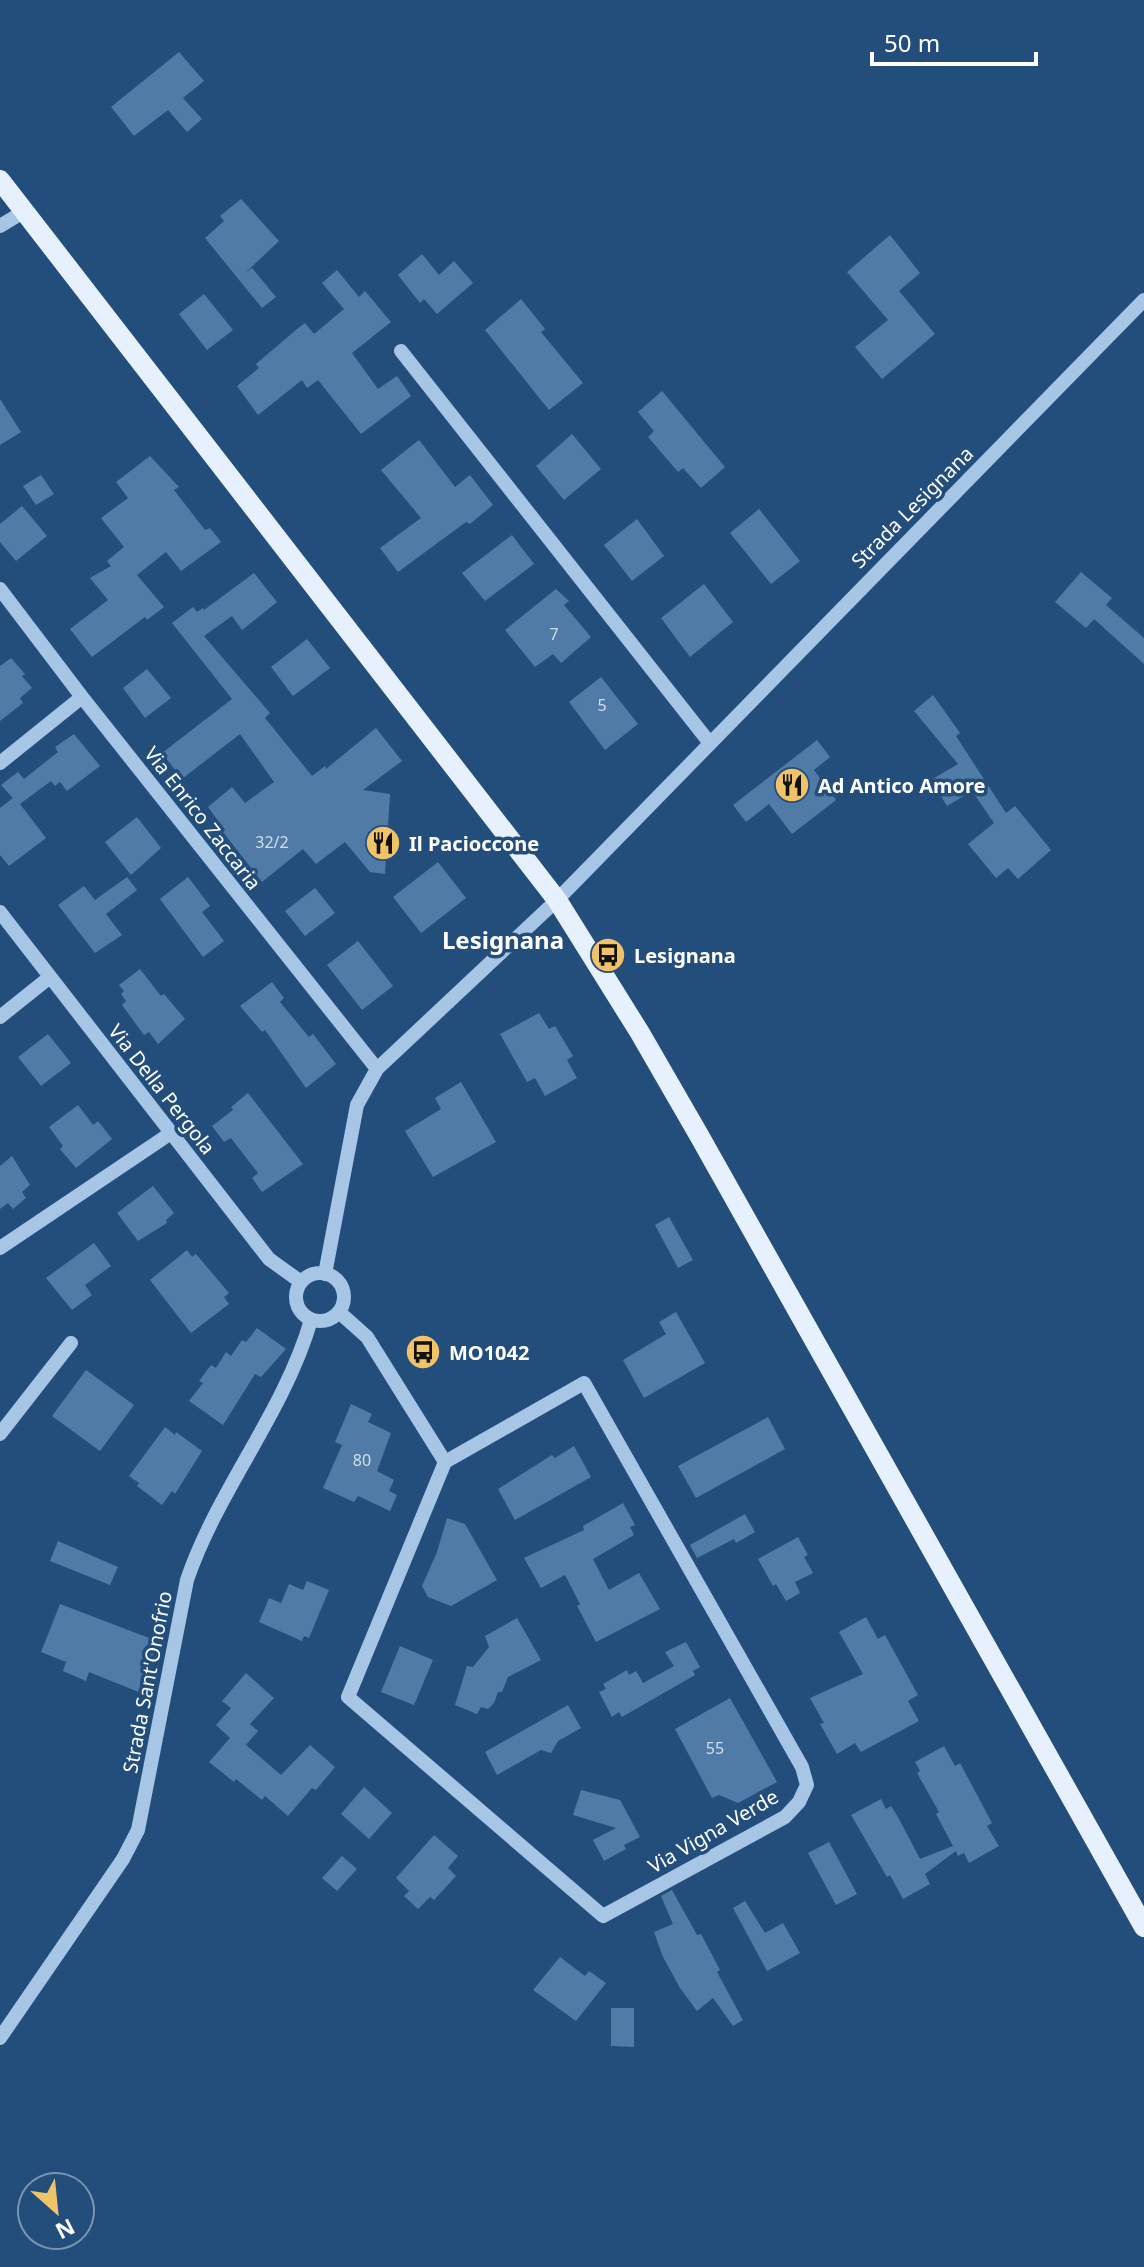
<svg xmlns="http://www.w3.org/2000/svg" width="1144" height="2267" viewBox="0 0 1144 2267" font-family="'Noto Sans',sans-serif">
<style>
.building{fill:#507ba7}
.lines{fill:none;stroke-linecap:round;stroke-linejoin:round}
.minor{stroke:#a7c6e5;stroke-width:14}
.major{stroke:#e7f1fd;stroke-width:20}
.labels{text-anchor:middle;dominant-baseline:central;stroke-width:7;stroke-linejoin:round;paint-order:stroke}
.number-label{font-size:16px;fill:#d3dee9}
.street-label{font-size:20px;fill:#fff;stroke:#234e7c}
.poi-label{font-size:20px;font-weight:bold;fill:#fff;stroke:#234e7c;text-anchor:start}
.quarter-label{font-size:24px;font-weight:bold;fill:#fff;stroke:#234e7c}
</style>
<rect width="100%" height="100%" fill="#234e7c"/>
<path class="building" d="M179 52 204 81 183 98 202 119 187 132 168 110 134 136 111 107Z
M241 199 279 241 245 273 252 268 276 297 262 308 205 238 224 221 220 216Z
M890 235 920 273 899 291 935 334 882 379 855 347 888 320 847 272Z
M422 254 439 275 454 261 473 283 437 314 424 299 420 303 398 275Z
M337 270 359 297 365 291 391 322 352 353 378 389 397 376 411 396 361 434 318 380 307 388 302 380 258 415 237 386 259 368 256 364 297 329 305 323 314 334 344 309 322 283Z
M204 294 233 330 207 350 179 314Z
M521 299 545 329 541 332 583 383 549 410 485 330Z
M662 391 725 467 701 488 683 468 678 472 648 437 654 431 638 412Z
M0 399 21 432 0 445Z
M572 434 601 469 564 500 536 466Z
M419 440 455 487 470 475 493 505 470 524 466 522 398 572 380 548 421 518 381 470Z
M150 456 179 487 174 490 205 530 210 528 221 542 181 571 166 552 137 575 164 607 147 620 145 617 92 657 70 629 108 600 90 578 111 566 107 561 124 547 101 518 128 498 116 482Z
M41 475 54 494 36 505 23 486Z
M22 506 47 536 16 561 0 542V524Z
M759 509 800 561 771 584 730 533Z
M637 519 664 556 632 581 604 545Z
M512 535 534 564 485 601 462 573Z
M1081 572 1112 598 1106 605 1144 638V664L1094 619 1086 628 1055 602Z
M254 573 277 602 242 630 232 616 204 636 270 713 265 718 312 776 325 766 326 769 376 728 402 761 363 790 390 794 385 874 370 872 345 842 316 864 303 849 262 882 215 822 218 821 208 807 232 787 245 803 274 782 240 734 182 779 162 753 232 699 172 623 193 607 197 612 203 608 204 610Z
M704 584 733 622 690 657 661 618Z
M556 589 569 601 564 605 591 637 561 663 553 654 535 667 505 630Z
M307 639 330 668 293 696 271 667Z
M11 658 25 674 22 676 32 688 20 698 23 703 0 721V666Z
M147 669 171 698 145 718 123 688Z
M601 677 638 724 605 750 569 702Z
M933 695 960 733 956 736 1006 813 1015 806 1051 850 1018 879 1008 868 996 878 968 844 994 823 972 791 947 806 931 780 958 764 914 711Z
M74 734 100 766 67 791 60 782 55 786 51 781 20 804 46 838 9 866 0 855V808L13 798 1 785 18 772 24 779 58 752 55 747Z
M817 740 830 757 814 770 836 800 792 834 769 804 746 822 733 805Z
M137 817 161 848 131 875 105 842Z
M438 862 466 898 421 933 393 897Z
M127 877 137 890 106 914 122 935 95 953 58 905 84 886 95 900Z
M188 877 210 906 202 912 224 941 203 957 160 899Z
M315 888 335 913 305 936 285 911Z
M358 941 393 986 362 1010 327 965Z
M140 969 161 996 164 994 185 1019 158 1044 149 1032 144 1035 122 1005 126 1001 121 994 124 991 119 985Z
M272 982 284 998 280 1002 309 1037 313 1034 336 1064 306 1088 265 1030 262 1032 240 1006Z
M539 1013 549 1029 555 1026 573 1056 567 1060 577 1078 545 1096 535 1078 527 1082 500 1034Z
M48 1034 71 1063 41 1086 18 1057Z
M461 1082 496 1142 433 1177 405 1131 441 1109 435 1098Z
M248 1093 303 1164 262 1192 252 1178 258 1173 231 1138 224 1142 212 1126 233 1110 231 1107Z
M78 1105 93 1125 98 1121 112 1139 76 1168 60 1149 63 1146 49 1127Z
M12 1156 30 1185 22 1192 26 1198 13 1209 8 1203 0 1209V1166Z
M153 1186 174 1213 166 1220 167 1223 138 1241 117 1213Z
M669 1217 693 1260 678 1268 655 1225Z
M94 1243 111 1266 85 1285 92 1295 72 1310 46 1278Z
M187 1250 192 1257 196 1254 229 1293 224 1297 229 1304 191 1333 150 1280Z
M676 1312 705 1363 644 1398 623 1360 666 1334 659 1322Z
M257 1328 286 1349 261 1377 255 1374 223 1425 189 1401 203 1383 199 1381 211 1365 216 1368 226 1352 231 1356 242 1340 246 1342Z
M86 1370 134 1405 100 1451 52 1416Z
M351 1404 372 1414 368 1422 391 1433 377 1471 394 1480 389 1491 397 1495 390 1511 358 1496 354 1502 323 1488 342 1445 335 1442Z
M768 1417 785 1449 696 1498 678 1466Z
M165 1427 175 1435 176 1432 202 1451 175 1494 172 1491 162 1505 137 1486 139 1483 129 1476Z
M574 1446 591 1477 515 1520 498 1489 552 1455 555 1458Z
M623 1503 635 1525 630 1527 634 1535 593 1559 609 1590 639 1573 660 1609 596 1642 577 1606 580 1604 565 1575 541 1588 524 1558 584 1530 583 1526Z
M745 1514 755 1532 736 1543 734 1539 697 1558 690 1545Z
M447 1518 465 1524 497 1580 451 1606 428 1597 422 1586 437 1552Z
M798 1537 808 1555 804 1557 813 1573 795 1582 800 1593 786 1601 776 1584 773 1586 758 1559Z
M58 1541 118 1567 110 1585 50 1561Z
M307 1581 329 1590 309 1638 304 1636 302 1641 259 1622 269 1598 281 1603 289 1584 303 1590Z
M60 1604 157 1641 141 1693 89 1672 86 1681 63 1671 66 1662 41 1652Z
M866 1617 878 1639 885 1635 918 1695 908 1701 919 1721 861 1752 855 1743 837 1754 820 1724 824 1723 810 1698 863 1674 839 1632Z
M517 1618 541 1660 508 1677 502 1692H498L494 1703 488 1709 481 1707 477 1714 455 1705 467 1666 473 1667 489 1647 485 1636Z
M686 1642 700 1667 693 1671 695 1675 622 1717 619 1712 612 1717 599 1692 606 1689 603 1684 627 1670 629 1675 636 1671 643 1683 674 1666 665 1652Z
M400 1646 433 1660 414 1705 381 1692Z
M246 1673 274 1698 250 1724 258 1731 246 1745 281 1775 310 1745 335 1767 316 1790 312 1788 288 1816 265 1796 262 1800 236 1779 234 1782 209 1762 230 1738 216 1725 231 1708 222 1701Z
M730 1698 777 1782 738 1803 719 1795 712 1798 675 1729Z
M568 1705 581 1728 558 1741 551 1753 541 1750 497 1775 485 1752Z
M944 1746 955 1766 960 1763 992 1823 987 1826 999 1846 969 1863 964 1853 958 1856 956 1851 925 1874 930 1884 903 1899 890 1875 887 1877 851 1815 881 1799 886 1809 891 1806 898 1817 920 1859 953 1846 936 1814 939 1812 917 1773 920 1771 915 1762Z
M364 1787 392 1813 369 1839 341 1814Z
M581 1790 620 1800 640 1837 624 1845 626 1849 604 1861 593 1840 616 1828 573 1815Z
M434 1835 458 1856 448 1868 456 1876 434 1900 430 1897 418 1909 404 1896 409 1891 396 1878Z
M829 1842 857 1894 836 1905 808 1853Z
M342 1856 357 1869 337 1891 322 1878Z
M672 1890 697 1935 701 1934 720 1970 717 1972 743 2020 733 2026 713 1998 697 2011 680 1988 663 1957 654 1932 673 1924 661 1896Z
M745 1901 765 1933 783 1923 800 1953 767 1971 733 1908Z
M560 1957 585 1976 589 1971 606 1983 576 2021 533 1990Z
M611 2008H634V2047L611 2046Z"/>
<g class="lines">
<path class="minor" d="M0 226 25 211
M401 351 709 742
M0 589 82 697 377 1069
M0 763 82 697
M0 912 269 1259 301 1282
M0 1017 50 977
M0 1248 171 1133
M296 1297a24 24 0 1 1 48 0a24 24 0 1 1-48 0Z
M325 1274 357 1105 377 1069 557 900 1144 300
M339 1312 367 1337 445 1462
M584 1383 802 1767 807 1785 799 1802 785 1817 603 1916 348 1697 445 1462Z
M0 1434 71 1343
M0 2038 123 1859 138 1830 187 1580C218 1489 284 1413 311 1320"/>
<path class="major" d="M0 180 557 900 640 1033 700 1137 1144 1927"/>
</g>
<defs>
<g id="restaurant-disc" transform="scale(1.8)"><circle r="9.5" fill="#f0c369" stroke="#234e7c"/><path d="M-5-6h1v4h1v-4h1v4h1v-4h1v5L-1.5 .5V6h-2V.5L-5-1ZM5-6V6H3V1.5H1.5Q1.5-4 5-6Z" fill="#111"/></g>
<g id="bus-disc" transform="scale(1.8)"><circle r="9.5" fill="#f0c369" stroke="#234e7c"/><path d="M-5-6H5V4H4V6H2V4H-2V6H-4V4H-5ZM-3.5-4V0h7V-4ZM-3.5 1.2v1.5H-2V1.2ZM2 1.2v1.5H3.5V1.2Z" fill="#111"/></g>
</defs>
<g fill-rule="evenodd">
<use href="#restaurant-disc" x="792" y="785"/>
<use href="#restaurant-disc" x="383" y="843"/>
<use href="#bus-disc" x="608" y="955"/>
<use href="#bus-disc" x="423" y="1352"/>
</g>
<g class="labels">
<g class="number-label">
<text x="554" y="634">7</text>
<text x="602" y="705">5</text>
<text x="272" y="842">32/2</text>
<text x="362" y="1460">80</text>
<text x="715" y="1748">55</text>
</g>
<g class="street-label">
<text transform="translate(912 507) rotate(-45)">Strada Lesignana</text>
<text transform="translate(203 818) rotate(52)">Via Enrico Zaccaria</text>
<text transform="translate(162 1089) rotate(52)">Via Della Pergola</text>
<text transform="translate(147 1682) rotate(-79)">Strada Sant'Onofrio</text>
<text transform="translate(713 1831) rotate(-30)">Via Vigna Verde</text>
</g>
<g class="poi-label">
<text x="818" y="785">Ad Antico Amore</text>
<text x="409" y="843">Il Pacioccone</text>
<text x="634" y="955">Lesignana</text>
<text x="449" y="1352">MO1042</text>
</g>
<g class="quarter-label">
<text x="503" y="939">Lesignana</text>
</g>
</g>
<g transform="translate(56 2211) rotate(153)"><circle r="38" fill="#234e7c" stroke="#7b95b0" stroke-width="2"/>
<path d="M0-6L14 30L0 20L-14 30Z" fill="#f0c369"/>
<text y="-12" font-size="22" font-weight="bold" text-anchor="middle" fill="#ffffff">N</text>
</g>
<path d="M872 52v12h164v-12" fill="none" stroke="#ffffff" stroke-width="4"/>
<text x="884" y="52" font-size="24" fill="#ffffff" stroke="#234e7c" stroke-width="6" paint-order="stroke">50 m</text>
</svg>
